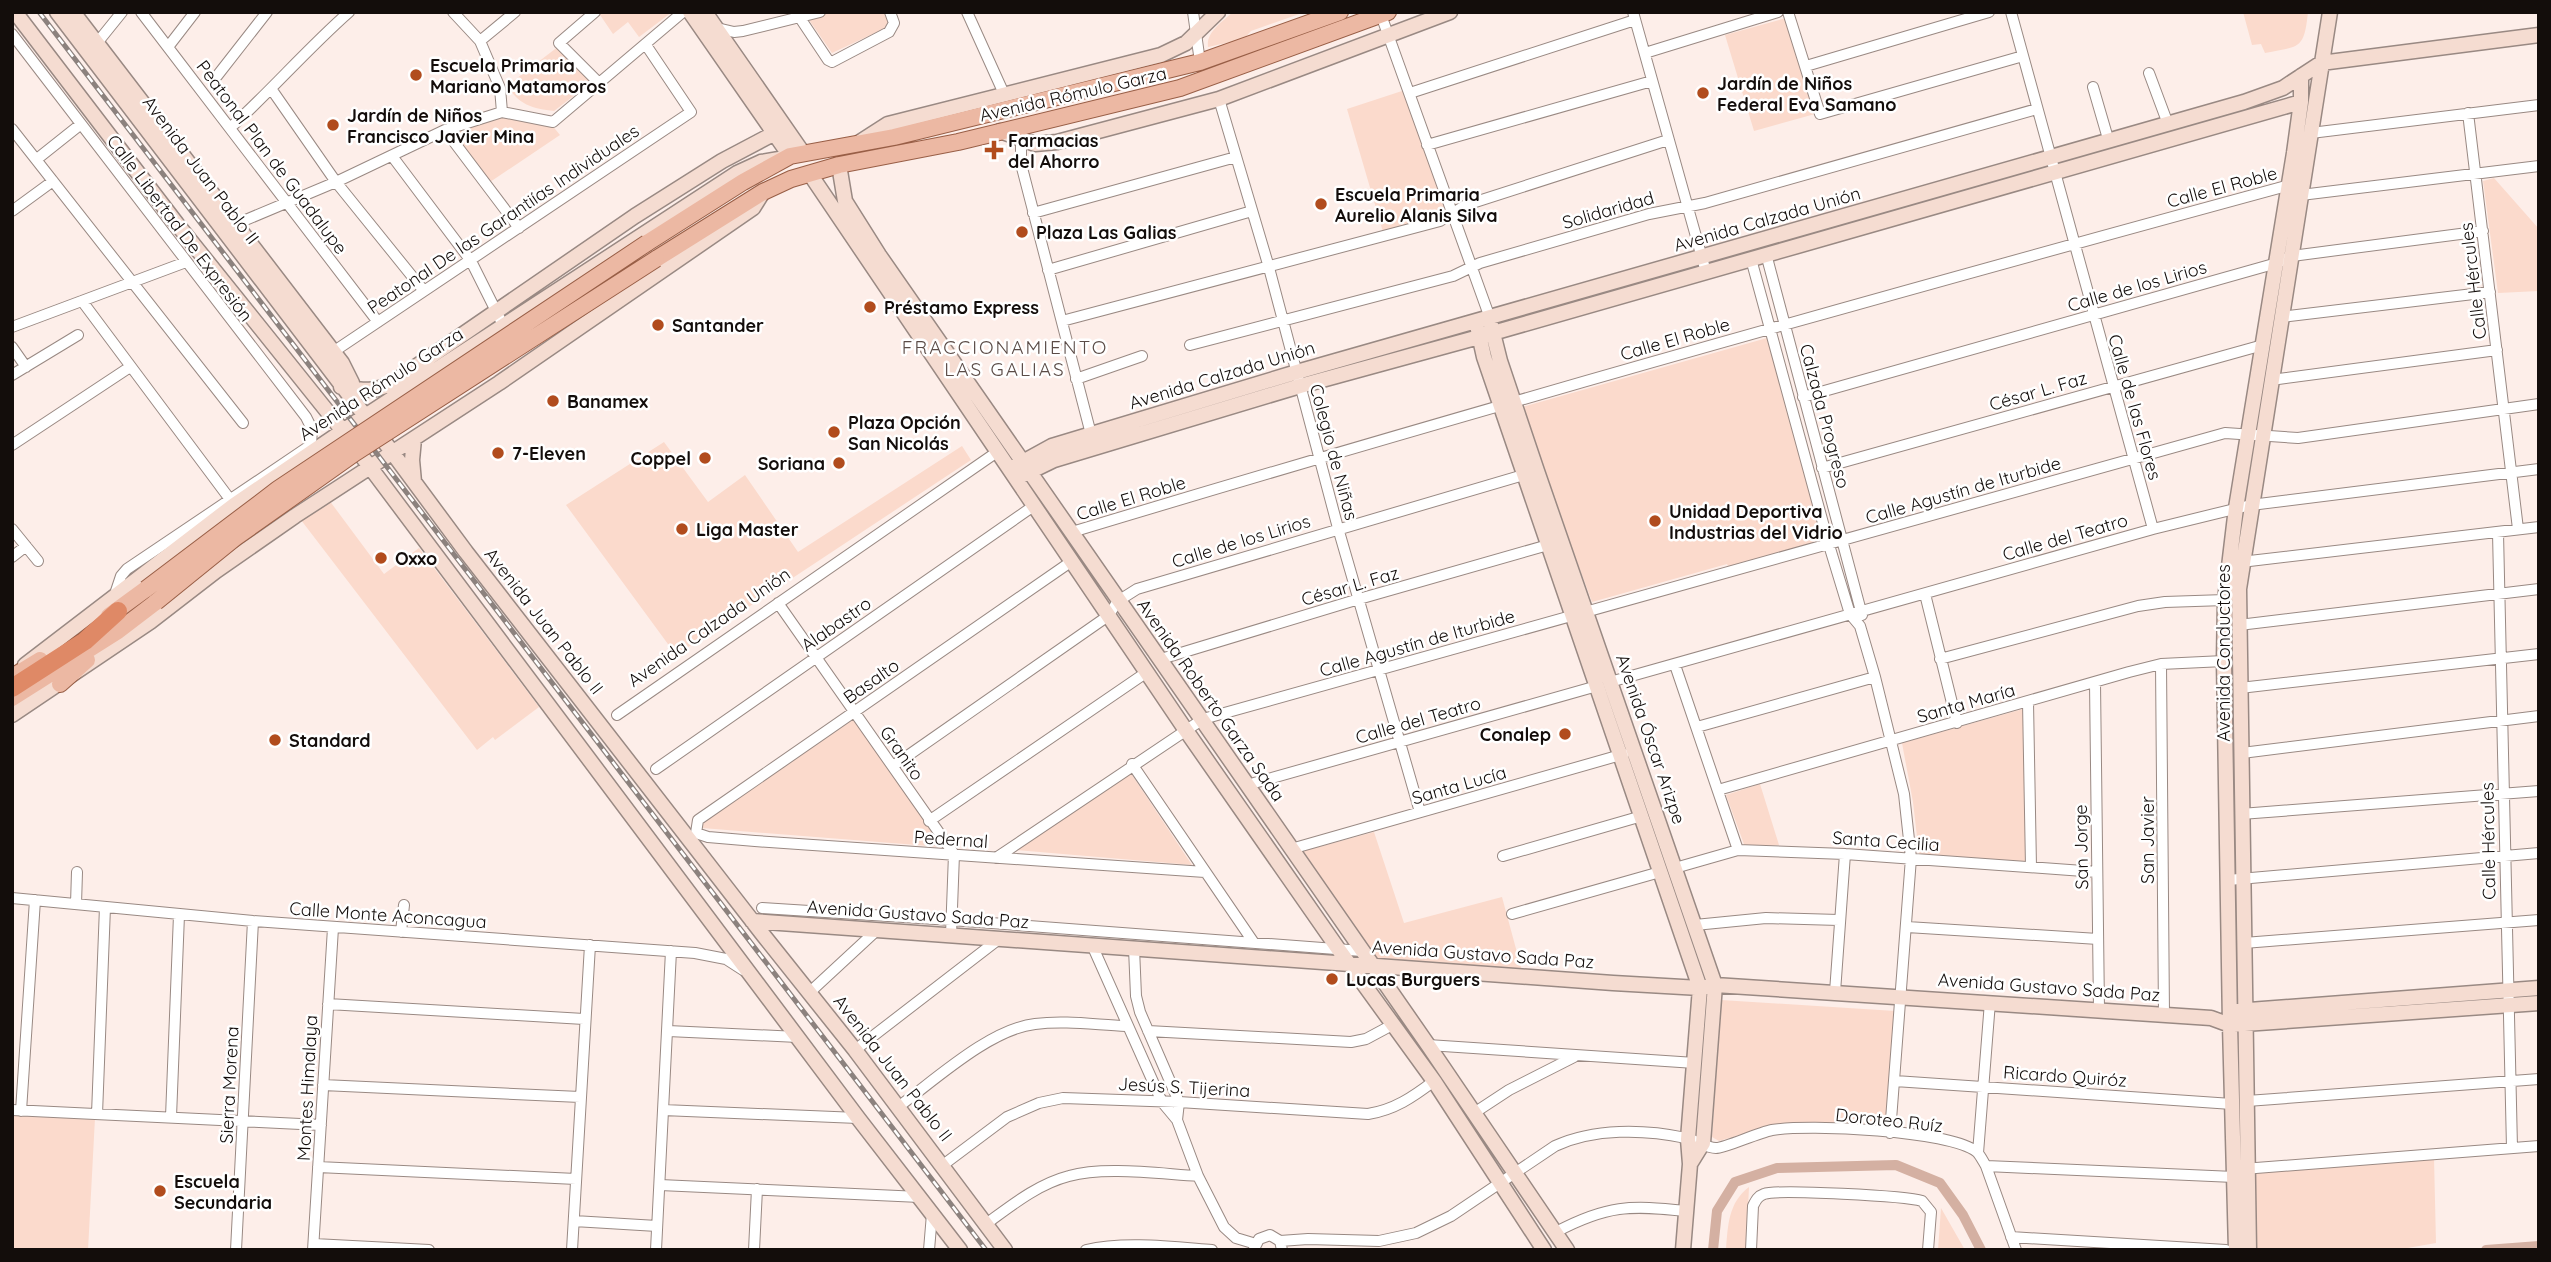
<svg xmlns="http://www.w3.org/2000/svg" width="2551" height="1262" viewBox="0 0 2551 1262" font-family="Quicksand,sans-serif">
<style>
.green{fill:#fbdacc}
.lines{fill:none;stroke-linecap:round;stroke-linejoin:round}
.canal{stroke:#d4b0a2;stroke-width:10}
.street-casing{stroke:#998983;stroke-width:12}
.secondary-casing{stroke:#998983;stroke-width:17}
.primary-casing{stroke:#985e46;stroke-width:18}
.highway-casing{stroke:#985e46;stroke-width:20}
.street{stroke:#fff;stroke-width:10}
.secondary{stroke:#f5dcd1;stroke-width:14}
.primary{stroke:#ecb8a3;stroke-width:16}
.highway{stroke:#df8966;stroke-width:18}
.rail-casing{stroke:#8c827e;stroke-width:5}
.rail{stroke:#fff;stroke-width:2.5;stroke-dasharray:8;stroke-linecap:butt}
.primary-bridge-casing{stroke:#985e46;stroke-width:18;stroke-linecap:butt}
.primary-bridge{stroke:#ecb8a3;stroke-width:16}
.poi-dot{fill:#b14c1d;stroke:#fff;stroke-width:2.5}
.labels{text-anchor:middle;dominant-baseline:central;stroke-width:5;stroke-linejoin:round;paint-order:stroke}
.poi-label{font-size:18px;font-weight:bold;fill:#130d0b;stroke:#fff;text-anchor:start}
.street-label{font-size:18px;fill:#130d0b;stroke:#fff}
.neighbourhood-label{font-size:19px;letter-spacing:2px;fill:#5b4c47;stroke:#fff}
</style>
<rect width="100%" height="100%" fill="#fdeee9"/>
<path class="green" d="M598 12H672L639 37 628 22 613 34Z
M826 12H885L892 25 832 53 807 17Z
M1233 12H1305L1251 31 1244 39 1208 47C1206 32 1222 22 1233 12Z
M2243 12H2308C2304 50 2300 46 2265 53L2261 44 2252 45Z
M1786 18 1815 114 1754 131 1725 35Z
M559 46 593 81 554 111C534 109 516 104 508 85Z
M1405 90 1447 214 1383 232 1347 109Z
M502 115 551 124 560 135 490 182 449 132Z
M2494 178 2539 229V291L2498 293 2483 181Z
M1767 338 1825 541 1729 568 1727 564 1592 602 1540 462 1522 407Z
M664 442 708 502 745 475 798 552 962 446 971 460 676 655 566 505Z
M329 500 384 574 419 548 539 707 495 740 493 737 477 750 301 520Z
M2023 709 2027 862 1919 854 1913 802 1902 743Z
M854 719 942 847 702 828 700 824Z
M1130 772 1192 865 1016 850Z
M1760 784 1779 845 1745 847 1726 795Z
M1374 832 1404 923 1502 897 1522 971 1371 958 1300 852Z
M1721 1000 1895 1011 1886 1125 1882 1127 1799 1122 1766 1127 1719 1141 1712 1137Z
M12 1115 95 1118 88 1250H12Z
M2434 1158 2436 1243 2396 1250H2256V1171Z
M1749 1187 1746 1250H1726C1728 1226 1728 1203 1749 1187Z
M1941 1208 1965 1250H1938Z"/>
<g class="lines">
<path class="canal" d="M1713 1250 1717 1211 1735 1182 1777 1168 1896 1165 1940 1183 1963 1215 1981 1250
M2486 1250 2539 1246"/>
<g class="street-casing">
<path id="street" d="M141 12 378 322
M453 12 480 41 500 88 502 112
M595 12 559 43 600 84
M967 12 1005 96
M1193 12 1200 62
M1633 12 1706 272
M1788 12 1820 114 2023 56
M2011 12 2153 529
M1381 15 1490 318
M800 18 828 60 832 62 889 32 894 23 890 12
M717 28 734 32 743 31 820 12
M12 34 306 417 312 429 311 445 127 569 121 576 114 597
M480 41 515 12
M97 43 122 12
M168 47 195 12
M1645 53 1778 12
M1806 66 1989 12
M2149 73 2168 124
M217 76 267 12
M2093 87 2109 142
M272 90 336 182 424 291
M1410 93 1635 20
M1219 99 1268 264 1338 528 1420 812
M2468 113 2518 529
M230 128C271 91 307 49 349 12
M12 129 243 423
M445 130 519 228
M2311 133 2539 105
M1021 140V164L1092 438
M1427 145 1652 81
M392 156 471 261 504 327
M37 159 81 124
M2301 195 2539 166
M12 211 53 181
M1033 213 1236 157
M236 224 336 182 445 130 502 112 553 122 683 12
M1766 254 1862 615
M1751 259 1829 545 1850 614 1860 626 1875 677 1904 794 1911 858 1890 1133
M1048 270 1252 211
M82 301 232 502
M2281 317 2490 292
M1062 321 1440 221 1466 205 1668 140
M12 327 186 262
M1190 345 1453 276 1480 263 1649 214 1705 203 2037 109
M12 347 26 367
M333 352 691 112 646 45
M12 375 78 335
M1076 379 1142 356
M2271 380 2497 350
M1803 397 2277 263 2292 256 2483 231
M12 445 130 367
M1822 468 2263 345
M12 529 38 561
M1072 532C1476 410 1882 296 2290 185
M2498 533 2512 1148
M12 557 26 546
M1072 561 698 820 696 833 708 837 755 841 1205 872
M2241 562 2539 527
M1925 594 1957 723
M778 603 954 854 951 935
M2239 625 2539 589
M1161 659 1359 599 1548 545
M1940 659 2138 606 2165 602 2225 600
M2161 664 2164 1015
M1675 665 1738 850
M1610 682 2153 529 2251 505 2539 469
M2095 683 2099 1010
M2240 688 2539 654
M2028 702 2031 867
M617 715 997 452
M1697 727 1875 677
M2242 753 2539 716
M1132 764 1254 943
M893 766 1108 616 1118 601 1137 589 1530 473
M656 769 1035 505
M1247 785 1597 686
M1718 790 2129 672 2161 664 2224 661
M2241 814 2539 791
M929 821 1147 672
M1291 849 1624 754
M1503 856 1642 816
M996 858 1203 719 2225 433 2298 438 2539 404
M1675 868 1738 850 1845 854 2097 872
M2228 880 2539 853
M12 898 253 921 695 953 726 959 743 970
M76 904 77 872
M762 908 951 920 1362 951
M1512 914 1660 872
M1695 925 1766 918 1839 920
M1907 927 2098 939
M401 932 404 905
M2244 943 2539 920
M1092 945 1162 1102 1177 1120 1198 1176 1224 1227 1236 1238 1256 1244
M1134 948 1136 996 1140 1012 1179 1102 1177 1120
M810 992 877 930
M1835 992 1845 854
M328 1004 584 1019
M668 1031 798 1037
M1148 1031 1351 1042 1366 1039 1394 1024
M1428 1045 1695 1063
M855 1050 999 939
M1895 1081 2232 1104
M323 1085 580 1097
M2247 1101 2539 1079
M898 1107C935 1080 990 1029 1035 1024 1065 1020 1097 1025 1126 1026
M12 1110 321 1125
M663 1110 858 1118
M21 1111 35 900
M1474 1113 1509 1090 1574 1057
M97 1114 105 907
M171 1117 179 915
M1978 1153 1990 1002
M943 1165 1007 1117 1039 1103 1063 1098 1179 1102 1368 1114C1394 1110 1413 1097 1434 1081
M1986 1166 2016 1250
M318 1167 576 1179
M2243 1169 2539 1146
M660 1185 920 1197
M574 1221 657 1226
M986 1224C1012 1205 1038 1184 1069 1176 1104 1166 1161 1174 1198 1176
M1556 1232C1607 1205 1630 1205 1686 1211
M2011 1237 2226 1250
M1280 1241 1308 1239 1379 1241 1416 1233 1451 1216 1555 1146C1594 1128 1644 1129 1686 1138 1695 1140 1707 1148 1716 1148 1725 1148 1757 1133 1772 1130 1808 1124 1949 1130 1977 1152 1980 1155 1983 1161 1986 1166L2234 1177
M314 1244 429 1250
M1254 1249 1259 1239 1270 1235 1280 1241 1282 1250
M236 1250 253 921
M313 1250 333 928
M572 1250 590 945
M656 1250 671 951
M754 1250 757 1189
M929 1250 932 1214
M1086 1250C1124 1241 1173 1247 1212 1250
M1751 1250 1753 1206C1756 1200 1758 1196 1764 1194 1777 1189 1907 1196 1922 1201L1931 1212 1928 1250"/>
</g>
<g class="secondary-casing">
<path id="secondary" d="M15 12 177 224 343 431 858 1118 960 1250
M57 12 372 425 466 552 764 936 855 1050 1005 1250
M73 12 342 363 352 383 355 396
M690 12 790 156
M705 12 803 153
M1000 131 1035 144 1057 142 1219 99 1450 12
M860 142 888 124 1161 55 1186 43 1218 12
M839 165 845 201 879 255 1428 1045 1567 1250
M810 174 1185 729 1339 950 1434 1081 1544 1250
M1491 325 1500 361 1537 471 1715 985 1703 1143 1690 1164
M1478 330 1484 357 1700 988 1688 1139 1690 1164 1683 1250
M341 387C361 390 374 393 392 383L635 216 722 161 773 134
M1010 469 1052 446 1297 372 2244 102 2283 88 2321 63 2539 35
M1017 478 1054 460 1300 386 1479 337 2301 102
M414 482 412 460 414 439
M25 665 234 505 353 424 737 173 761 162 785 158
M12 715 150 622 216 571 295 516 499 383 753 208 763 192
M752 921 1613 983 1700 988 1715 985 2211 1018 2230 1025 2539 1003
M2236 1011 2539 988
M2236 1250 2230 1025 2224 661 2225 600 2236 508 2294 153 2301 102V76
M2249 1250 2239 589 2330 12"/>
</g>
<g class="primary-casing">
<path id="primary" d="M647 243 743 182 790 156 894 137 1200 62 1340 12
M656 259 763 192 791 179 839 165 958 142 1180 88 1388 12
M109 616 146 589
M12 677 40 660
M60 684 87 660
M12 698 118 631 156 602"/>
</g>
<g class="highway-casing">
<path id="highway" d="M12 688 85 641 118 611"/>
</g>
<use href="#street" class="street"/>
<use href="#secondary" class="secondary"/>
<use href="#primary" class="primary"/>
<use href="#highway" class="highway"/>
<g class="rail-casing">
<path id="rail" d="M39 12 986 1250"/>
</g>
<use href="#rail" class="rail"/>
<g class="primary-bridge-casing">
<path id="primary-bridge" d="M146 589 278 489 647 243
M156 602 235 538 355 453 656 259"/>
</g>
<use href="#primary-bridge" class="primary-bridge"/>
</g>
<g class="poi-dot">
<circle cx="416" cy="75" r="7"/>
<circle cx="1703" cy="93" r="7"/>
<circle cx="333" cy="125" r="7"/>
<path d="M990.5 139.5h7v7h7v7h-7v7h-7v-7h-7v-7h7z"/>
<circle cx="1321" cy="204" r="7"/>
<circle cx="1022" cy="232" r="7"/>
<circle cx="870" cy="307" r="7"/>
<circle cx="658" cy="325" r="7"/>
<circle cx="553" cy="401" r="7"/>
<circle cx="834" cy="432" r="7"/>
<circle cx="498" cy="453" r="7"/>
<circle cx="705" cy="458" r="7"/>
<circle cx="839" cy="463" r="7"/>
<circle cx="1655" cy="521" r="7"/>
<circle cx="682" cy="529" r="7"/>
<circle cx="381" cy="558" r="7"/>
<circle cx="1565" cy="734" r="7"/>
<circle cx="275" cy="740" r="7"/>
<circle cx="1332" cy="979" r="7"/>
<circle cx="160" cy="1191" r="7"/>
</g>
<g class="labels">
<g class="poi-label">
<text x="430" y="65">Escuela Primaria<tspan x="430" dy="21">Mariano Matamoros</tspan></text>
<text x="1717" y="83">Jardín de Niños<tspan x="1717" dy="21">Federal Eva Samano</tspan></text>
<text x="347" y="115">Jardín de Niños<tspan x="347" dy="21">Francisco Javier Mina</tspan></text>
<text x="1008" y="140">Farmacias<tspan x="1008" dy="21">del Ahorro</tspan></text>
<text x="1335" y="194">Escuela Primaria<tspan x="1335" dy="21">Aurelio Alanis Silva</tspan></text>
<text x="1036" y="232">Plaza Las Galias</text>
<text x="884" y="307">Préstamo Express</text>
<text x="672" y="325">Santander</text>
<text x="567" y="401">Banamex</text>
<text x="848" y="422">Plaza Opción<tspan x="848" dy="21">San Nicolás</tspan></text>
<text x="512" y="453">7-Eleven</text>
<text x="691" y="458" text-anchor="end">Coppel</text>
<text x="825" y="463" text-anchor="end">Soriana</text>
<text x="1669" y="511">Unidad Deportiva<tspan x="1669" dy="21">Industrias del Vidrio</tspan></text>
<text x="696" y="529">Liga Master</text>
<text x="395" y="558">Oxxo</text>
<text x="1551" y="734" text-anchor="end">Conalep</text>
<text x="289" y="740">Standard</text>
<text x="1346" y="979">Lucas Burguers</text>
<text x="174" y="1181">Escuela<tspan x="174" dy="21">Secundaria</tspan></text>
</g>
<g class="street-label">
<text transform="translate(1073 94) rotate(-13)">Avenida Rómulo Garza</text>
<text transform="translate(272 157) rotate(53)">Peatonal Plan de Guadalupe</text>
<text transform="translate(201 170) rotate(53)">Avenida Juan Pablo II</text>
<text transform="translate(2222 187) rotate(-15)">Calle El Roble</text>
<text transform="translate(1608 210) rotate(-16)">Solidaridad</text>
<text transform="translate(503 219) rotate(-34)">Peatonal De las Garantiías Individuales</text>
<text transform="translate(1767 219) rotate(-16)">Avenida Calzada Unión</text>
<text transform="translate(180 228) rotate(53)">Calle Libertad De Expresión</text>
<text transform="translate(2473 281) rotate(-97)">Calle Hércules</text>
<text transform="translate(2137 286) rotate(-16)">Calle de los Lirios</text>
<text transform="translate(1675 339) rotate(-16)">Calle El Roble</text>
<text transform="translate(1222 375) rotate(-17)">Avenida Calzada Unión</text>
<text transform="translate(381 384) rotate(-33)">Avenida Rómulo Garza</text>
<text transform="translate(2038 391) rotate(-16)">César L. Faz</text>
<text transform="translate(2135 407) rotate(74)">Calle de las Flores</text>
<text transform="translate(1825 416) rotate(75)">Calzada Progreso</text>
<text transform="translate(1334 452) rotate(75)">Colegio de Niñas</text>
<text transform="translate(1963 490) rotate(-16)">Calle Agustín de Iturbide</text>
<text transform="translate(1131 498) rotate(-17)">Calle El Roble</text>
<text transform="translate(2065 537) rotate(-16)">Calle del Teatro</text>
<text transform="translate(1241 541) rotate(-17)">Calle de los Lirios</text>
<text transform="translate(1350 586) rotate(-16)">César L. Faz</text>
<text transform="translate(544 621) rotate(52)">Avenida Juan Pablo II</text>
<text transform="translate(836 624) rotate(-35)">Alabastro</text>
<text transform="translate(709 627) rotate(-35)">Avenida Calzada Unión</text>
<text transform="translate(1417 643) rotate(-16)">Calle Agustín de Iturbide</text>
<text transform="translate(2223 653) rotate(-90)">Avenida Conductores</text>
<text transform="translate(871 681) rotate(-35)">Basalto</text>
<text transform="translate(1211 700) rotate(55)">Avenida Roberto Garza Sada</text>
<text transform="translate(1966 703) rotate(-16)">Santa María</text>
<text transform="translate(1418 720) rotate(-16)">Calle del Teatro</text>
<text transform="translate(1651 739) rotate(71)">Avenida Óscar Arizpe</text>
<text transform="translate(902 753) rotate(55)">Granito</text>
<text transform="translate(1459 785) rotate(-16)">Santa Lucía</text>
<text transform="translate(951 839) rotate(4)">Pedernal</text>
<text transform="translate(2147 840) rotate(-90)">San Javier</text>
<text transform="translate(1886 841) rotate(4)">Santa Cecilia</text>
<text transform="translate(2488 841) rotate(-91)">Calle Hércules</text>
<text transform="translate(2081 847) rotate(-91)">San Jorge</text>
<text transform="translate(918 914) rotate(4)">Avenida Gustavo Sada Paz</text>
<text transform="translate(388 915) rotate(4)">Calle Monte Aconcagua</text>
<text transform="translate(1483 954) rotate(4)">Avenida Gustavo Sada Paz</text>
<text transform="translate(2049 987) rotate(4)">Avenida Gustavo Sada Paz</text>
<text transform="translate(893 1068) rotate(52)">Avenida Juan Pablo II</text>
<text transform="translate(2065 1076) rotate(4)">Ricardo Quiróz</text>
<text transform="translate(229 1085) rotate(-87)">Sierra Morena</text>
<text transform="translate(1184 1087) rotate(3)">Jesús S. Tijerina</text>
<text transform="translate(307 1088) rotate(-87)">Montes Himalaya</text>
<text transform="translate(1889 1120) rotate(6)">Doroteo Ruíz</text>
</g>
<g class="neighbourhood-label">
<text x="1005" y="347">FRACCIONAMIENTO<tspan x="1005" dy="22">LAS GALIAS</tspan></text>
</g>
</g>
<rect width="2551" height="1262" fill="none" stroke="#130d0b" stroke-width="28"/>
</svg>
